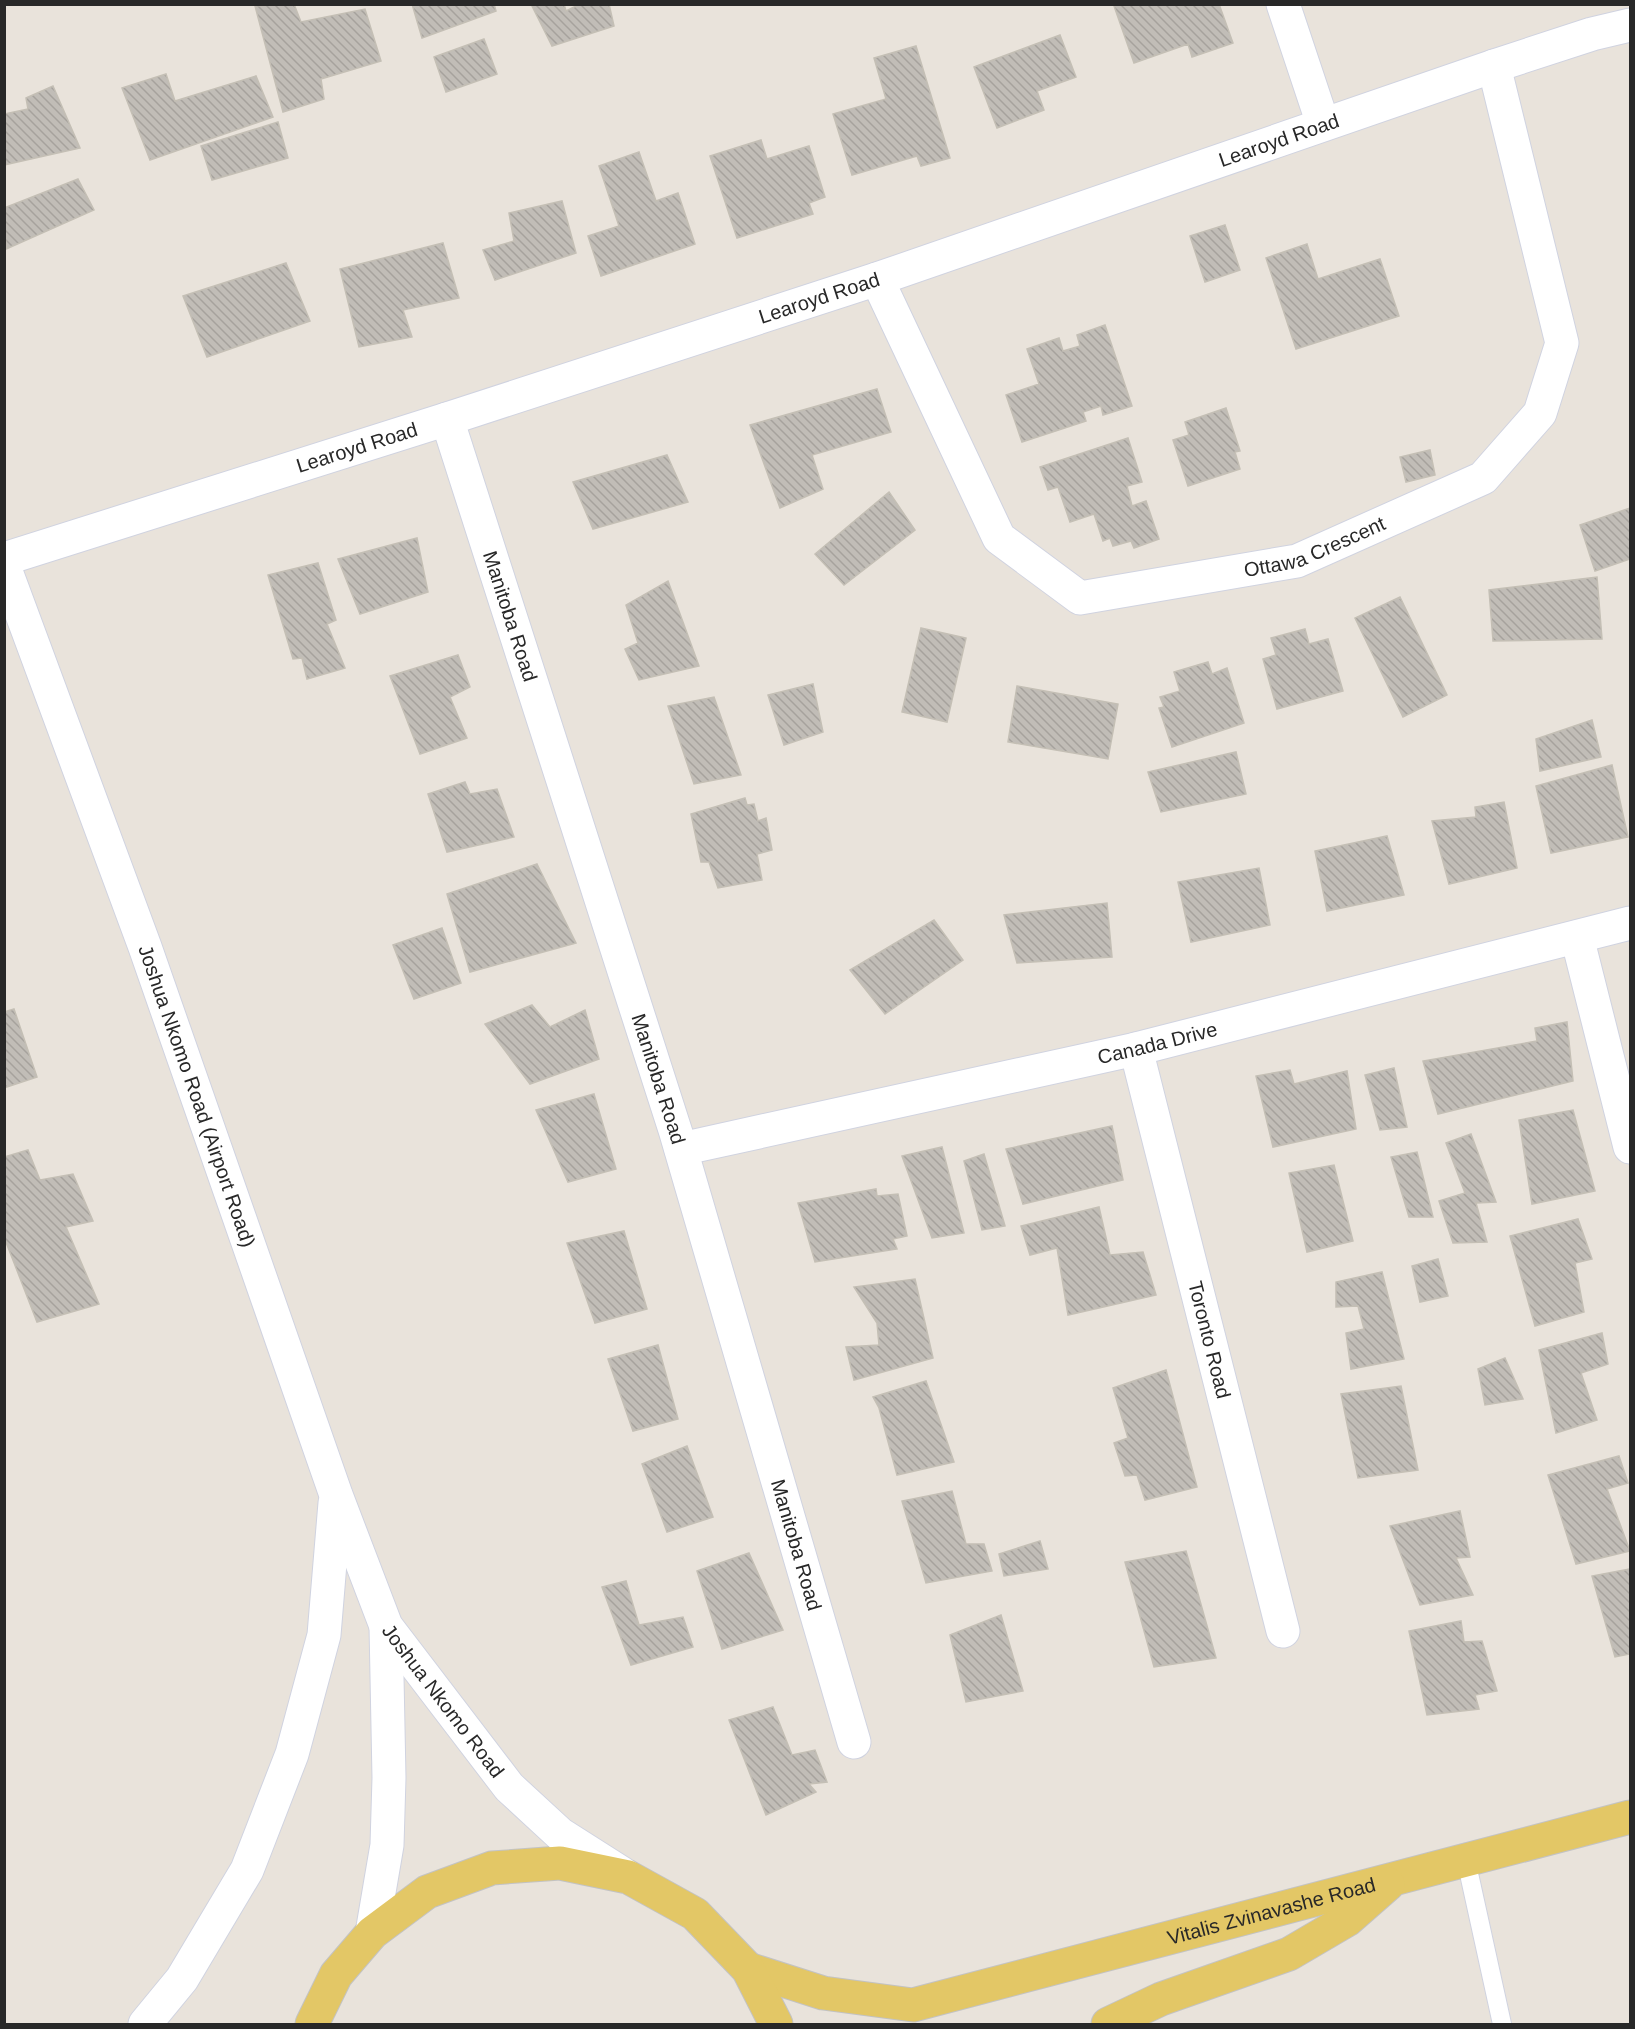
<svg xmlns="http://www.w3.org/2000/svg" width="1635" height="2029" viewBox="0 0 1635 2029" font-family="Helvetica,sans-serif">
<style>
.building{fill:url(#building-back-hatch);stroke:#c4bfb5;stroke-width:1.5}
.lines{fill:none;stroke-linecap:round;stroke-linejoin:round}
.service-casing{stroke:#d0d3e0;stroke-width:20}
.minor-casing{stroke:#d0d3e0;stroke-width:35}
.tertiary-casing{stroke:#d0d3e0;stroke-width:35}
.primary-casing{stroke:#c3c3c3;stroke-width:35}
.service{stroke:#fff;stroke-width:18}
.minor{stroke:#fff;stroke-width:33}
.tertiary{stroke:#fff;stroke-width:33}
.primary{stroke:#e3c766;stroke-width:33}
.labels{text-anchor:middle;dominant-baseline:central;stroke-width:4.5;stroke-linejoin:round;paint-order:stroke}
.street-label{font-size:20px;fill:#282828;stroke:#fff}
</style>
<defs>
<pattern id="building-back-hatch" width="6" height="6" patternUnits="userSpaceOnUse" patternTransform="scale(1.5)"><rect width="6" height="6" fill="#c1bdb7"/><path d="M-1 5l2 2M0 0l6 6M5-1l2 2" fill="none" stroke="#a6a29d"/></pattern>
</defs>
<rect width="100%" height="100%" fill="#e9e3db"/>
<path class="building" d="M294 4 301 22 365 9 381 61 321 79 324 99 283 112 255 6Z
M412 4H494L496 11 422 38Z
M531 4H564L566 11 580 4H609L614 26 552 46Z
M1119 4H1219L1233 43 1192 57 1188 44 1134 63 1114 6Z
M1060 35 1076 77 1037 91 1044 110 997 128 974 67Z
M484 39 497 74 446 92 434 57Z
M916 46 950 158 921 166 917 156 852 175 833 114 886 99 874 58Z
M166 74 175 101 256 76 273 117 150 160 122 88Z
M53 86 80 148 4 165V114L28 109 26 98Z
M278 122 288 158 212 180 201 146Z
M761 140 767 159 809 146 825 197 809 203 813 214 737 238 710 156Z
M639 152 656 201 678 193 695 244 601 276 588 236 619 226 599 166Z
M78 179 94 210 6 249 4 208Z
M562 201 576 253 495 280 483 250 514 241 509 213Z
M1225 225 1240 270 1205 282 1190 236Z
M443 243 459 298 403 310 412 337 359 347 340 269Z
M1307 244 1318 279 1380 259 1399 316 1296 349 1266 258Z
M286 263 310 321 207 357 183 296Z
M1105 325 1132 406 1103 415 1101 406 1083 412 1086 421 1022 442 1006 395 1039 384 1027 349 1059 338 1063 351 1080 346 1077 335Z
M877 389 891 432 812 455 823 489 780 508 750 425Z
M1226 408 1240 451 1235 452 1240 469 1188 486 1173 440 1189 435 1185 422Z
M1128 438 1142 482 1127 486 1132 506 1146 501 1159 539 1134 548 1131 541 1113 546 1110 538 1103 541 1094 514 1070 522 1058 487 1048 490 1040 467Z
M1430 450 1435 475 1406 482 1400 457Z
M667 455 688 502 593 529 573 482Z
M889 492 915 530 844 585 815 554Z
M1630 508V559L1595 571 1580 525Z
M417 538 428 592 360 614 338 559Z
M318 563 336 620 327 624 345 668 307 679 302 658 293 659 268 575Z
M1597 577 1602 639 1493 641 1489 590Z
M668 581 699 666 639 680 625 649 638 643 626 605Z
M1400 597 1447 695 1403 717 1355 618Z
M921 628 966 638 947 722 902 712Z
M1305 629 1309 644 1328 639 1343 691 1277 709 1263 659 1276 655 1271 638Z
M458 655 470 687 450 697 467 738 420 754 390 676Z
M1208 662 1212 674 1227 668 1244 723 1172 747 1159 708 1164 707 1160 697 1180 691 1174 672Z
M813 684 823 732 784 745 768 695Z
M1017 686 1118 704 1108 759 1008 742Z
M714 697 741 775 694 784 668 706Z
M1592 720 1601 757 1540 771 1536 739Z
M1236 752 1246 794 1161 812 1148 772Z
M1612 765 1628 837 1551 853 1536 786Z
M465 782 470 794 497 789 514 837 447 852 428 794Z
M745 798 747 805 754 804 758 821 766 818 772 850 757 854 762 880 718 888 709 862H701L691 814Z
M1504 802 1517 868 1449 884 1432 821 1476 817 1475 807Z
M1387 836 1404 895 1327 911 1315 851Z
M537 864 576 943 470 972 447 894Z
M1259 868 1270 925 1191 942 1178 882Z
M1107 903 1112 957 1017 963 1004 915Z
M934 920 963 960 885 1014 850 970Z
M442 928 461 983 414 999 393 945Z
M532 1005 550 1027 585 1010 599 1059 530 1084 485 1024Z
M14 1009 37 1077 4 1088V1012Z
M1567 1022 1573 1081 1438 1114 1423 1061 1537 1041 1535 1028Z
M1394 1068 1407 1127 1380 1130 1365 1075Z
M1290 1070 1294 1084 1347 1071 1356 1129 1273 1147 1256 1076Z
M594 1094 616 1169 568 1182 536 1110Z
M1573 1110 1595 1191 1532 1204 1519 1120Z
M1112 1126 1123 1180 1023 1204 1006 1149Z
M1471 1134 1496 1202 1476 1203 1487 1242 1453 1243 1439 1201 1465 1193 1446 1143Z
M942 1147 964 1233 932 1238 902 1156Z
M28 1150 40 1180 73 1174 93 1221 66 1227 99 1304 37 1322 4 1237V1157Z
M1417 1152 1433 1217H1409L1391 1157Z
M984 1154 1005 1226 982 1230 964 1161Z
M1334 1165 1353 1241 1307 1252 1289 1173Z
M876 1189 877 1196 898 1194 907 1236 893 1239 897 1249 815 1262 798 1203Z
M1099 1207 1110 1255 1143 1252 1156 1295 1068 1315 1057 1248 1030 1255 1021 1226Z
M1578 1219 1592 1259 1575 1263 1584 1312 1535 1326 1510 1236Z
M624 1231 647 1309 595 1323 567 1243Z
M1438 1259 1448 1296 1420 1302 1412 1266Z
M1382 1272 1404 1359 1351 1369 1346 1333 1364 1329 1358 1306 1336 1307V1282Z
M915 1279 933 1358 854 1380 846 1347 879 1345 877 1323 854 1287Z
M1602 1333 1608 1364 1581 1373 1597 1420 1556 1433 1539 1350Z
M658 1345 678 1419 633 1431 608 1359Z
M1505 1358 1523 1399 1485 1405 1478 1369Z
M1166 1370 1197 1487 1145 1500 1137 1475 1125 1476 1114 1443 1128 1438 1113 1388Z
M926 1381 954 1462 897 1475 879 1408 873 1397Z
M1401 1386 1418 1470 1358 1478 1341 1394Z
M687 1446 713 1517 667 1532 642 1464Z
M1619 1456 1628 1483 1607 1489 1630 1551 1576 1564 1548 1475Z
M952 1491 966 1544H984L992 1571 926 1583 902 1501Z
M1460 1511 1470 1557 1456 1558 1473 1595 1420 1605 1390 1526Z
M1040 1541 1048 1569 1004 1576 999 1554Z
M1186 1551 1216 1658 1154 1667 1125 1562Z
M749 1553 783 1630 722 1649 697 1571Z
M1630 1569V1654L1615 1657 1592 1576Z
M626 1581 639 1625 683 1617 693 1647 631 1665 602 1587Z
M1001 1615 1023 1691 966 1702 950 1635Z
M1461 1621 1464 1642 1482 1641 1497 1691 1475 1695 1479 1709 1427 1715 1409 1631Z
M773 1707 792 1755 815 1750 827 1782 809 1784 816 1792 766 1815 729 1720Z"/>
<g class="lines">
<g class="service-casing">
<path id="service" d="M1466 1860 1502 2024"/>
</g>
<g class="minor-casing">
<g id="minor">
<path d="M1283 4 1323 124"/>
<path id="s1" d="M877 279 999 538 1080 598 1297 561 1483 478 1540 413 1562 343 1494 66"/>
<path id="s2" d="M447 419 676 1133 854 1742"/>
<path id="s3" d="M4 559 447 419 877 279 1494 66 1592 34 1630 25"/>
<path d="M1577 937 1630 1147"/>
<path id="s4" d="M1136 1049 1283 1631"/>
<path id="s5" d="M681 1149 1136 1049 1630 923"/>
</g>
</g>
<g class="tertiary-casing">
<g id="tertiary">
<path id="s6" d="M4 566 145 947 336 1495 386 1626 509 1787 560 1834 626 1876"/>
<path d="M372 1933 387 1845 389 1778 386 1626"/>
<path d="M145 2024 182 1979 247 1870 292 1754 324 1635 335 1503"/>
</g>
</g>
<g class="primary-casing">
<g id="primary">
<path id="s7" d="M748 1969 823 1993 913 2005 1630 1817"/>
<path d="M312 2024 336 1975 372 1933 427 1892 492 1868 560 1863 628 1877 695 1914 748 1969 776 2024"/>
<path d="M1108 2024 1161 1999 1289 1954 1347 1920 1388 1884"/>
</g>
</g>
<use href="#service" class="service"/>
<use href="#minor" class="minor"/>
<use href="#tertiary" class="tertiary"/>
<use href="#primary" class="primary"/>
</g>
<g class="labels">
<g class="street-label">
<text stroke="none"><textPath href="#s3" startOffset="1342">Learoyd Road</textPath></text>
<text stroke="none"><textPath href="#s3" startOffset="856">Learoyd Road</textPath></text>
<text stroke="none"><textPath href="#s3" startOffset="370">Learoyd Road</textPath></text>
<text stroke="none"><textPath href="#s1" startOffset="628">Ottawa Crescent</textPath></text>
<text stroke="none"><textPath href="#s2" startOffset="207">Manitoba Road</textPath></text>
<text stroke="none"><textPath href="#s5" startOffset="488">Canada Drive</textPath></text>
<text stroke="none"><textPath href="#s2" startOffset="693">Manitoba Road</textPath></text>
<text stroke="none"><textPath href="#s6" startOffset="564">Joshua Nkomo Road (Airport Road)</textPath></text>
<text stroke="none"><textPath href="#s4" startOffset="300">Toronto Road</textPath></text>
<text stroke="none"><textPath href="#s2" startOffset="1179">Manitoba Road</textPath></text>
<text stroke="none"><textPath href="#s6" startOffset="1221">Joshua Nkomo Road</textPath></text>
<text stroke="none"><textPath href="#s7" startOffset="540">Vitalis Zvinavashe Road</textPath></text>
</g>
</g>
<rect width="1635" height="2029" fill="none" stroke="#282828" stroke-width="12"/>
</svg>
